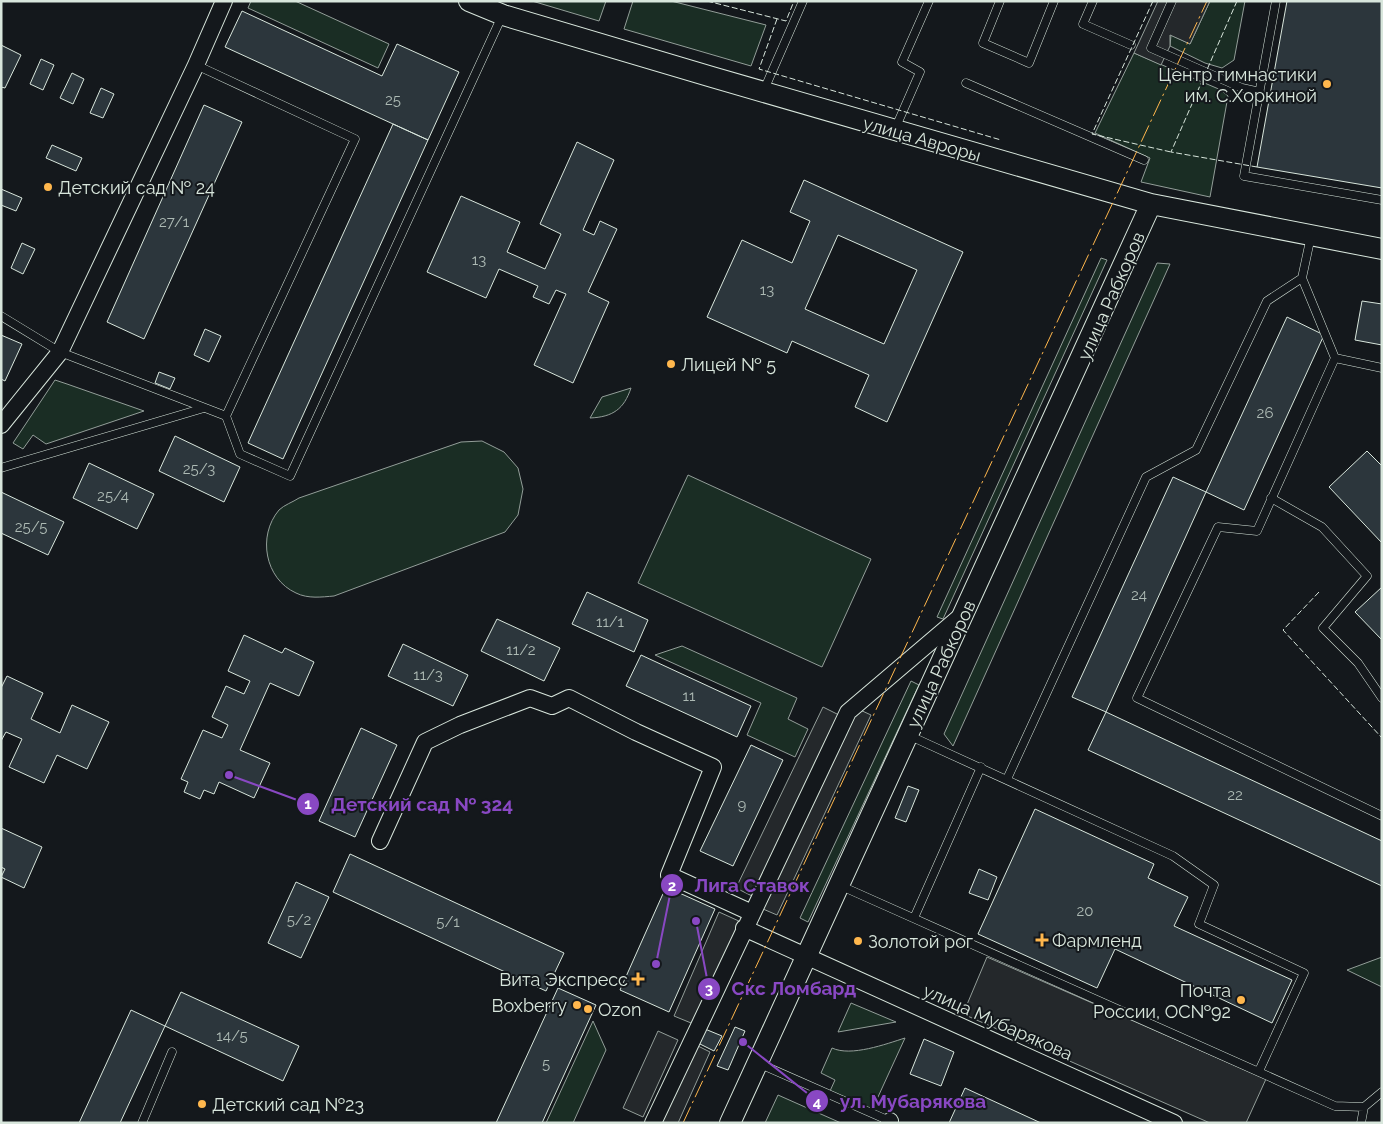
<svg xmlns="http://www.w3.org/2000/svg" width="1383" height="1124" viewBox="0 0 1383 1124" font-family="Raleway,sans-serif">
<style>
.green{fill:#1a2d24;stroke:#939e99}
.parking{fill:#24282b;stroke:#939e99}
.building{fill:#2c363c;stroke:#d8e6dc;fill-rule:evenodd}
.lines{fill:none;stroke-linecap:round;stroke-linejoin:round}
.service-casing{stroke:#d8e6dc;stroke-width:9}
.minor-casing{stroke:#d8e6dc;stroke-width:18}
.tertiary-casing{stroke:#d8e6dc;stroke-width:22}
.service{stroke:#14181c;stroke-width:8}
.minor{stroke:#14181c;stroke-width:16}
.tertiary{stroke:#14181c;stroke-width:20}
.fence{stroke:#d8e6dc;stroke-width:1;stroke-dasharray:6 2.5;stroke-linecap:butt}
.power{stroke:#ffb74d;stroke-width:1;stroke-dasharray:18 4 2.5 4;stroke-linecap:butt}
.poi-dot{fill:#ffb74d;stroke:#14181c;stroke-width:2}
.labels{text-anchor:middle;dominant-baseline:central;stroke-width:4;stroke-linejoin:round;paint-order:stroke}
.number-label{font-size:15px;fill:#adbab4}
.poi-label{font-size:18px;fill:#d8e6dc;stroke:#14181c;text-anchor:start}
.street-label{font-size:18px;fill:#d8e6dc;stroke:#14181c}
.leader{fill:none;stroke:#8948c3;stroke-width:2}
.callout-dot{fill:#8948c3;stroke:#14181c;stroke-width:2}
.mark-label{font-size:15px;text-anchor:middle;font-weight:bold;fill:#fff}
.callout-label{font-size:19px;text-anchor:middle;font-weight:bold;fill:#8948c3;stroke:#14181c;stroke-width:4;stroke-linejoin:round;paint-order:stroke}
</style>
<rect width="100%" height="100%" fill="#14181c"/>
<path class="green" d="M251 1H295L389 44 378 68 248 8Z
M532 1H606L599 21Z
M633 1H671L766 25 751 66 624 29Z
M1210 1H1245L1234 60 1222 68 1205 63 1170 46 1171 35 1190 44Z
M1134 53 1221 90 1228 96 1210 197 1141 182 1150 158 1095 133Z
M1101 258 1107 260 943 619 937 617Z
M1157 263 1170 264 953 746 944 734Z
M55 380 67 384 144 411 46 444 33 435 23 449 13 443Z
M631 388C624 409 613 417 590 418L602 397Z
M482 441 504 452 518 468 523 489 518 515 505 532 334 596C322 597 308 599 296 593 265 579 257 536 279 510 284 505 293 502 299 498L461 442Z
M688 475 871 559 822 667 638 583Z
M682 646 797 698 788 719 808 729 795 757 747 735 761 703 655 655Z
M911 681 919 685 808 922 800 918Z
M1382 957V987L1347 970Z
M851 1003 896 1022 838 1032Z
M593 1021 606 1050 573 1123H546Z
M905 1038 872 1110 830 1091 835 1080 821 1073 832 1048C851 1057 886 1044 905 1038Z
M778 1095 841 1123H765Z"/>
<path class="parking" d="M1158 1H1210L1190 44 1170 35V46L1161 65 1134 53Z
M823 707 839 715 752 896 736 888Z
M858 709 871 715 777 915 763 909Z
M719 912 741 922 696 1025 674 1016Z
M987 957 1266 1079 1246 1123H1210L963 1014Z
M658 1031 678 1040 643 1117 623 1108Z
M694 1044 710 1052 678 1123H658Z"/>
<path class="building" d="M1287 1H1382V188L1257 167Z
M242 11 382 76 397 44 459 72 428 140 225 47Z
M1 45 21 55 5 88 1 87Z
M41 59 54 65 43 90 30 84Z
M72 73 84 79 73 104 60 98Z
M101 88 114 94 103 118 90 113Z
M204 105 242 122 144 339 107 322Z
M393 124 428 140 283 459 248 443Z
M577 142 614 160 583 230 594 235 600 221 617 229 588 292 609 302 573 383 534 365 566 294 556 290 549 304 533 297 538 286 499 269 486 298 427 272 461 196 520 222 507 252 545 269 561 234 540 224Z
M52 145 82 158 76 171 46 158Z
M804 180 963 252 887 422 855 407 869 375 792 341 787 353 707 317 742 240 792 263 810 221 790 212ZM838 235 917 270 884 344 805 309Z
M1 189 22 198 16 211 1 205Z
M22 243 35 249 23 274 11 268Z
M1362 301 1382 304V345L1355 340Z
M1287 317 1324 335 1244 510 1206 492Z
M205 329 221 336 209 362 194 355Z
M1 335 22 344 5 381 1 379Z
M159 372 175 378 170 389 155 383Z
M175 436 240 467 224 502 159 471Z
M1367 451 1382 466V543L1329 487Z
M89 463 154 494 137 529 73 498Z
M1173 477 1206 492 1106 712 1072 697Z
M1 492 64 522 48 555 1 533Z
M1382 587V640L1355 612Z
M587 592 648 620 634 652 572 624Z
M497 619 560 648 544 681 481 651Z
M244 635 282 653 285 648 314 662 299 696 270 683 240 750 270 763 254 798 219 782 214 794 204 790 200 799 184 792 188 782 181 779 203 730 222 738 228 725 212 717 226 686 244 694 250 681 228 671Z
M403 644 468 675 453 706 388 676Z
M641 655 751 706 737 737 626 686Z
M7 676 43 693 31 719 60 733 72 705 109 722 87 769 57 755 44 783 9 767 22 739 6 732 1 741V688Z
M1106 712 1382 841V886L1088 750Z
M361 728 397 745 355 837 319 821Z
M751 745 783 760 733 866 700 851Z
M908 786 919 790 906 822 895 818Z
M1035 809 1154 864 1148 878 1188 897 1174 926 1292 980 1272 1023 1115 949 1097 988 978 934Z
M1 828 42 847 24 888 1 877 5 869 1 867Z
M350 854 564 953 546 991 333 892Z
M979 869 997 877 988 900 969 893Z
M296 882 329 897 301 958 268 943Z
M666 887 715 909 669 1012 620 990Z
M558 988 596 1005 542 1123H496Z
M181 992 299 1046 283 1081 165 1026Z
M131 1010 165 1026 120 1123H79Z
M735 1027 745 1031 728 1070 717 1066Z
M705 1029 722 1036 714 1051 698 1043Z
M924 1039 954 1052 941 1086 910 1074Z
M965 1088 1041 1123H949Z"/>
<g class="lines">
<g class="service-casing">
<path id="service" d="M1000 1 983 43 1029 63 1054 1
M1093 1 1083 24 1131 45
M1172 1 1151 48 1242 88 1260 92
M1276 1 1244 176 1382 200
M196 65 355 139 226 416
M966 83 1144 160
M764 90 803 1
M895 129 920 72 902 62 929 1
M1311 236 1302 278 1335 358 1257 531 1218 527 1137 698 1382 816
M1 316 60 352 226 416 240 454 290 476 502 16
M1335 358 1382 368
M1 468 204 408
M1271 498 1322 527 1367 576 1323 628 1358 663 1382 698
M908 735 1173 856 1214 885 1199 924 1304 973 1259 1071
M1007 779 1146 477 1196 450 1267 301 1302 278
M839 885 1335 1106 1364 1107 1361 1123
M914 918 981 767
M758 1063 892 1122
M1364 1107 1382 1092
M142 1123 172 1052"/>
</g>
<g class="minor-casing">
<path id="minor" d="M1 425 60 352 196 65 224 1
M380 841 425 742 460 725 530 698 552 706 569 698 636 732 713 767 669 875 752 913
M744 928 1174 1123
M653 1123 848 712 962 615
M889 1123 890 1121"/>
</g>
<g class="tertiary-casing">
<path id="tertiary" d="M469 1 503 15 712 77 1151 204 1382 249
M730 1123 1151 204"/>
</g>
<use href="#service" class="service"/>
<use href="#minor" class="minor"/>
<use href="#tertiary" class="tertiary"/>
<path class="fence" d="M707 1 786 21 794 1
M1153 1 1092 134 1171 152
M1237 1 1171 152 1257 167
M777 19 759 69 1001 140
M1319 592 1283 630 1382 738"/>
<path class="power" d="M683 1123 1207 1"/>
</g>
<g class="poi-dot">
<circle cx="1327" cy="84" r="5"/>
<circle cx="48" cy="187" r="5"/>
<circle cx="671" cy="364" r="5"/>
<path d="M1039.5 932.5h5v5h5v5h-5v5h-5v-5h-5v-5h5z"/>
<circle cx="858" cy="941" r="5"/>
<path d="M635.5 971.5h5v5h5v5h-5v5h-5v-5h-5v-5h5z"/>
<circle cx="1241" cy="1000" r="5"/>
<circle cx="577" cy="1005" r="5"/>
<circle cx="588" cy="1009" r="5"/>
<circle cx="202" cy="1104" r="5"/>
</g>
<g class="labels">
<g class="number-label">
<text x="393" y="100">25</text>
<text x="174" y="222">27/1</text>
<text x="479" y="260">13</text>
<text x="767" y="290">13</text>
<text x="1265" y="413">26</text>
<text x="199" y="469">25/3</text>
<text x="113" y="496">25/4</text>
<text x="31" y="527">25/5</text>
<text x="1139" y="595">24</text>
<text x="610" y="622">11/1</text>
<text x="521" y="650">11/2</text>
<text x="428" y="675">11/3</text>
<text x="689" y="696">11</text>
<text x="1235" y="795">22</text>
<text x="742" y="805">9</text>
<text x="1085" y="911">20</text>
<text x="299" y="920">5/2</text>
<text x="448" y="922">5/1</text>
<text x="232" y="1036">14/5</text>
<text x="546" y="1064">5</text>
</g>
<g class="poi-label">
<text x="1317" y="74" text-anchor="end">Центр гимнастики<tspan x="1317" dy="21">им. С.Хоркиной</tspan></text>
<text x="58" y="187">Детский сад № 24</text>
<text x="681" y="364">Лицей № 5</text>
<text x="1052" y="940">Фармленд</text>
<text x="868" y="941">Золотой рог</text>
<text x="628" y="979" text-anchor="end">Вита Экспресс</text>
<text x="1231" y="990" text-anchor="end">Почта<tspan x="1231" dy="21">России, ОС№92</tspan></text>
<text x="567" y="1005" text-anchor="end">Boxberry</text>
<text x="598" y="1009">Ozon</text>
<text x="212" y="1104">Детский сад №23</text>
</g>
<g class="street-label">
<text transform="translate(922 139) rotate(16)">улица Авроры</text>
<text transform="translate(1111 296) rotate(-66)">улица Рабкоров</text>
<text transform="translate(941 664) rotate(-65)">улица Рабкоров</text>
<text transform="translate(998 1022) rotate(24)">улица Мубарякова</text>
</g>
</g>
<path class="leader" d="M229 775L308 804M656 964L672 885M696 921L709 989M743 1042L817 1101"/>
<g class="callout-dot">
<circle cx="229" cy="775" r="5"/>
<circle cx="656" cy="964" r="5"/>
<circle cx="696" cy="921" r="5"/>
<circle cx="743" cy="1042" r="5"/>
<circle cx="308" cy="804" r="12"/>
<circle cx="672" cy="885" r="12"/>
<circle cx="709" cy="989" r="12"/>
<circle cx="817" cy="1101" r="12"/>
</g>
<g class="mark-label">
<text x="308" y="809">1</text>
<text x="672" y="891">2</text>
<text x="709" y="994">3</text>
<text x="817" y="1107">4</text>
</g>
<g class="callout-label">
<text x="422" y="811">Детский сад № 324</text>
<text x="752" y="892">Лига Ставок</text>
<text x="794" y="995">Скс Ломбард</text>
<text x="913" y="1108">ул. Мубарякова</text>
</g>
<rect width="1383" height="1124" fill="none" stroke="#d8e6dc" stroke-width="5"/>
</svg>
